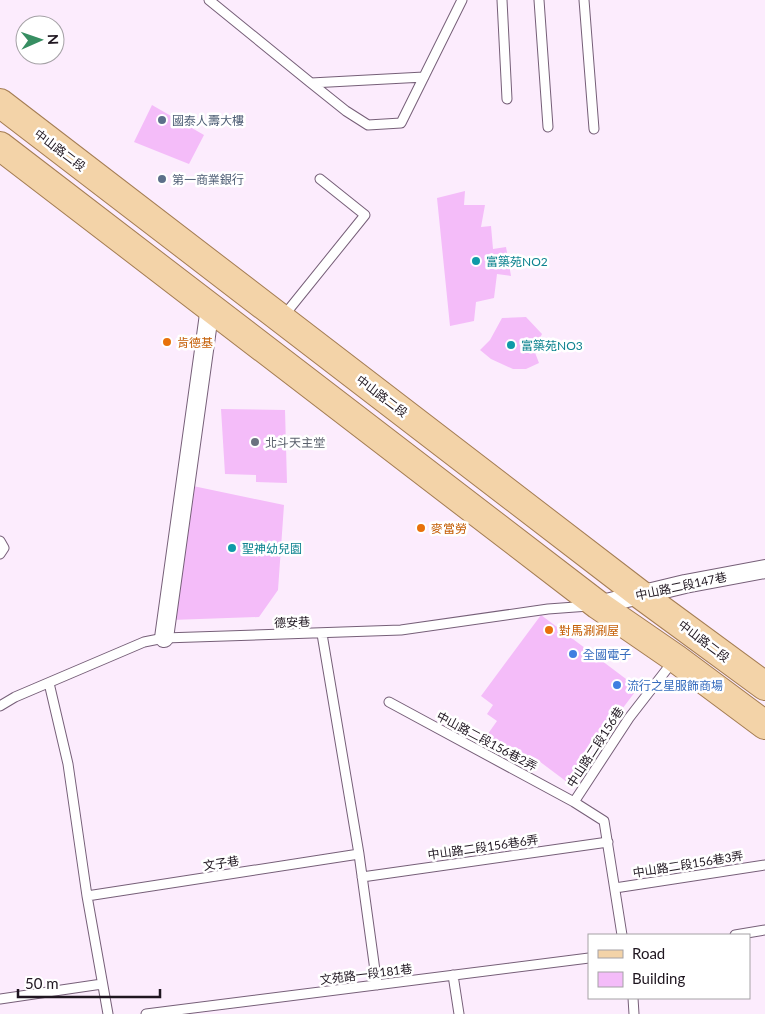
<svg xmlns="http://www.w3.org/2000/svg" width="765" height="1014" viewBox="0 0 765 1014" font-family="Lato,'Noto Sans TC',sans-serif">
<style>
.building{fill:#f4bcf9}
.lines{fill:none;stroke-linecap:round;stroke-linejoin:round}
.lane-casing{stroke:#765f78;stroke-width:11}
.street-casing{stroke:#765f78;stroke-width:20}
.primary-casing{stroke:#a47d53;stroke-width:30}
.lane{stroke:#fff;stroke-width:9}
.street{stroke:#fff;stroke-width:18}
.primary{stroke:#f3d3a8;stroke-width:28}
.service-dot{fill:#5c6f8a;stroke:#fff;stroke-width:2}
.culture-dot{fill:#0f9aa8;stroke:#fff;stroke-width:2}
.food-dot{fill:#e8710a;stroke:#fff;stroke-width:2}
.worship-dot{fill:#6b7280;stroke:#fff;stroke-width:2}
.shop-dot{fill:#3f7fe0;stroke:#fff;stroke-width:2}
.labels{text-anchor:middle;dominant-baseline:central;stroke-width:5;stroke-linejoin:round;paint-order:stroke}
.service-label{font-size:12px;fill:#4e5e75;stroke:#fff;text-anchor:start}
.street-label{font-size:12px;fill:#1f1620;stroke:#fff}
.culture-label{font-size:12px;fill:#0d838f;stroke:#fff;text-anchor:start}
.food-label{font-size:12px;fill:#c56008;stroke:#fff;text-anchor:start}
.worship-label{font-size:12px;fill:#5b616d;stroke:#fff;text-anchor:start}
.shop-label{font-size:12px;fill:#366cbe;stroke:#fff;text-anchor:start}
</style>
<rect width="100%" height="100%" fill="#fcecfd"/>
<path class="building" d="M152 105 204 135 189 164 134 142Z
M465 191 464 205H485L481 227 491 226 493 249 506 247 511 276 497 274 494 298 476 302 474 321 450 326 437 198Z
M526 317 542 334 534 350 539 363 526 369H513L491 359 480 350 490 340 502 318Z
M221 409 285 410 287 483 256 482V475L225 474Z
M193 486 284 505 278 590 259 617 171 620Z
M541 615 638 688 567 782 535 758 526 770 485 738 497 721 487 714 493 705 481 696Z"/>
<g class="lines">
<g class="lane-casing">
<path id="lane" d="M209 0 311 83 424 77
M502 0 507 99
M539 0 548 127
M584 0 594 129
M311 83 346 111 368 125 401 123 462 0
M282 318 365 215 320 179
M0 541 4 548 0 554
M322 634 359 854 377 985
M49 683 68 764 87 896 108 1014
M389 702 574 802
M0 706 15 697 144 642 164 638 401 630 548 609 589 606
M362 877 608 842
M615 888 765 865
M87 896 359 854
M622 935 604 821 574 802 629 718 674 660
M735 935 765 930
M453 975 459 1014
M633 998 634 1014
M0 999 102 984
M146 1014 589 958"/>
</g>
<g class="street-casing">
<path id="street" d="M598 605 685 584 765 569
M164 638 210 307"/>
</g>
<g class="primary-casing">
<path id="primary" d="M0 103 641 595 765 686
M0 146 598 605 675 658 765 725"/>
</g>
<use href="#lane" class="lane"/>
<use href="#street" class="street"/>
<use href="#primary" class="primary"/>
</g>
<g class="service-dot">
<circle cx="162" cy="120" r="5"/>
<circle cx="162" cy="179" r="5"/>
</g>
<g class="culture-dot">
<circle cx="476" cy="261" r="5"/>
<circle cx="511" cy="345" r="5"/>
<circle cx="232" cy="548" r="5"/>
</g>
<g class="food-dot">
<circle cx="167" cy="342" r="5"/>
<circle cx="421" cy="528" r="5"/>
<circle cx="549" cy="630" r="5"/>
</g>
<circle class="worship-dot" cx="255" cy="442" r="5"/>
<g class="shop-dot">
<circle cx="573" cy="654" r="5"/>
<circle cx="617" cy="685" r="5"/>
</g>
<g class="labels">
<g class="service-label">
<text x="172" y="120">國泰人壽大樓</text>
<text x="172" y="179">第一商業銀行</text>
</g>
<g class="street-label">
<text transform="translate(60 150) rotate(37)">中山路二段</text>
<text transform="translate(382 396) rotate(37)">中山路二段</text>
<text transform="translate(681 586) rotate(-12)">中山路二段147巷</text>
<text transform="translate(292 622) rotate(-2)">德安巷</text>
<text transform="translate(704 641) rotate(37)">中山路二段</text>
<text transform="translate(487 741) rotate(28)">中山路二段156巷2弄</text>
<text transform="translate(595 747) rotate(-57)">中山路二段156巷</text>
<text transform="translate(483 847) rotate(-8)">中山路二段156巷6弄</text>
<text transform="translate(221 863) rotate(-9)">文子巷</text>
<text transform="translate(688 864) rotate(-9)">中山路二段156巷3弄</text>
<text transform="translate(366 974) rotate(-7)">文苑路一段181巷</text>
</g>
<g class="culture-label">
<text x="486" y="261">富築苑NO2</text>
<text x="521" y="345">富築苑NO3</text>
<text x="242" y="548">聖神幼兒園</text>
</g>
<g class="food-label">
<text x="177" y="342">肯德基</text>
<text x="431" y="528">麥當勞</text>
<text x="559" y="630">對馬涮涮屋</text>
</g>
<g class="worship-label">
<text x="265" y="442">北斗天主堂</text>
</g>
<g class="shop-label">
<text x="583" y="654">全國電子</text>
<text x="627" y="685">流行之星服飾商場</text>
</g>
</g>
<rect x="588" y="934" width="162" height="65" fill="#ffffff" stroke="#a5a2a6"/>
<rect x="598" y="950" width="25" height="8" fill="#f3d3a8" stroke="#a5a2a6"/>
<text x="632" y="959" font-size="15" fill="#1f1620">Road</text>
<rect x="598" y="972" width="25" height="15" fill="#f4bcf9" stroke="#a5a2a6"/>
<text x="632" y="984" font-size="15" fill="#1f1620">Building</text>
<g transform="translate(40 40) rotate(88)"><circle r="24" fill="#ffffff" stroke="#a5a2a6"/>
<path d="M0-4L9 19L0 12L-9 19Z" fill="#378e62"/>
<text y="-8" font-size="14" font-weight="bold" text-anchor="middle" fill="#1f1620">N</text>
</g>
<path d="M18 989v8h142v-8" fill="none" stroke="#1f1620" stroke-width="2.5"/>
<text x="25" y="989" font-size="15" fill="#1f1620" stroke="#ffffff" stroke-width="4" paint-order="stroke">50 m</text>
</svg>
